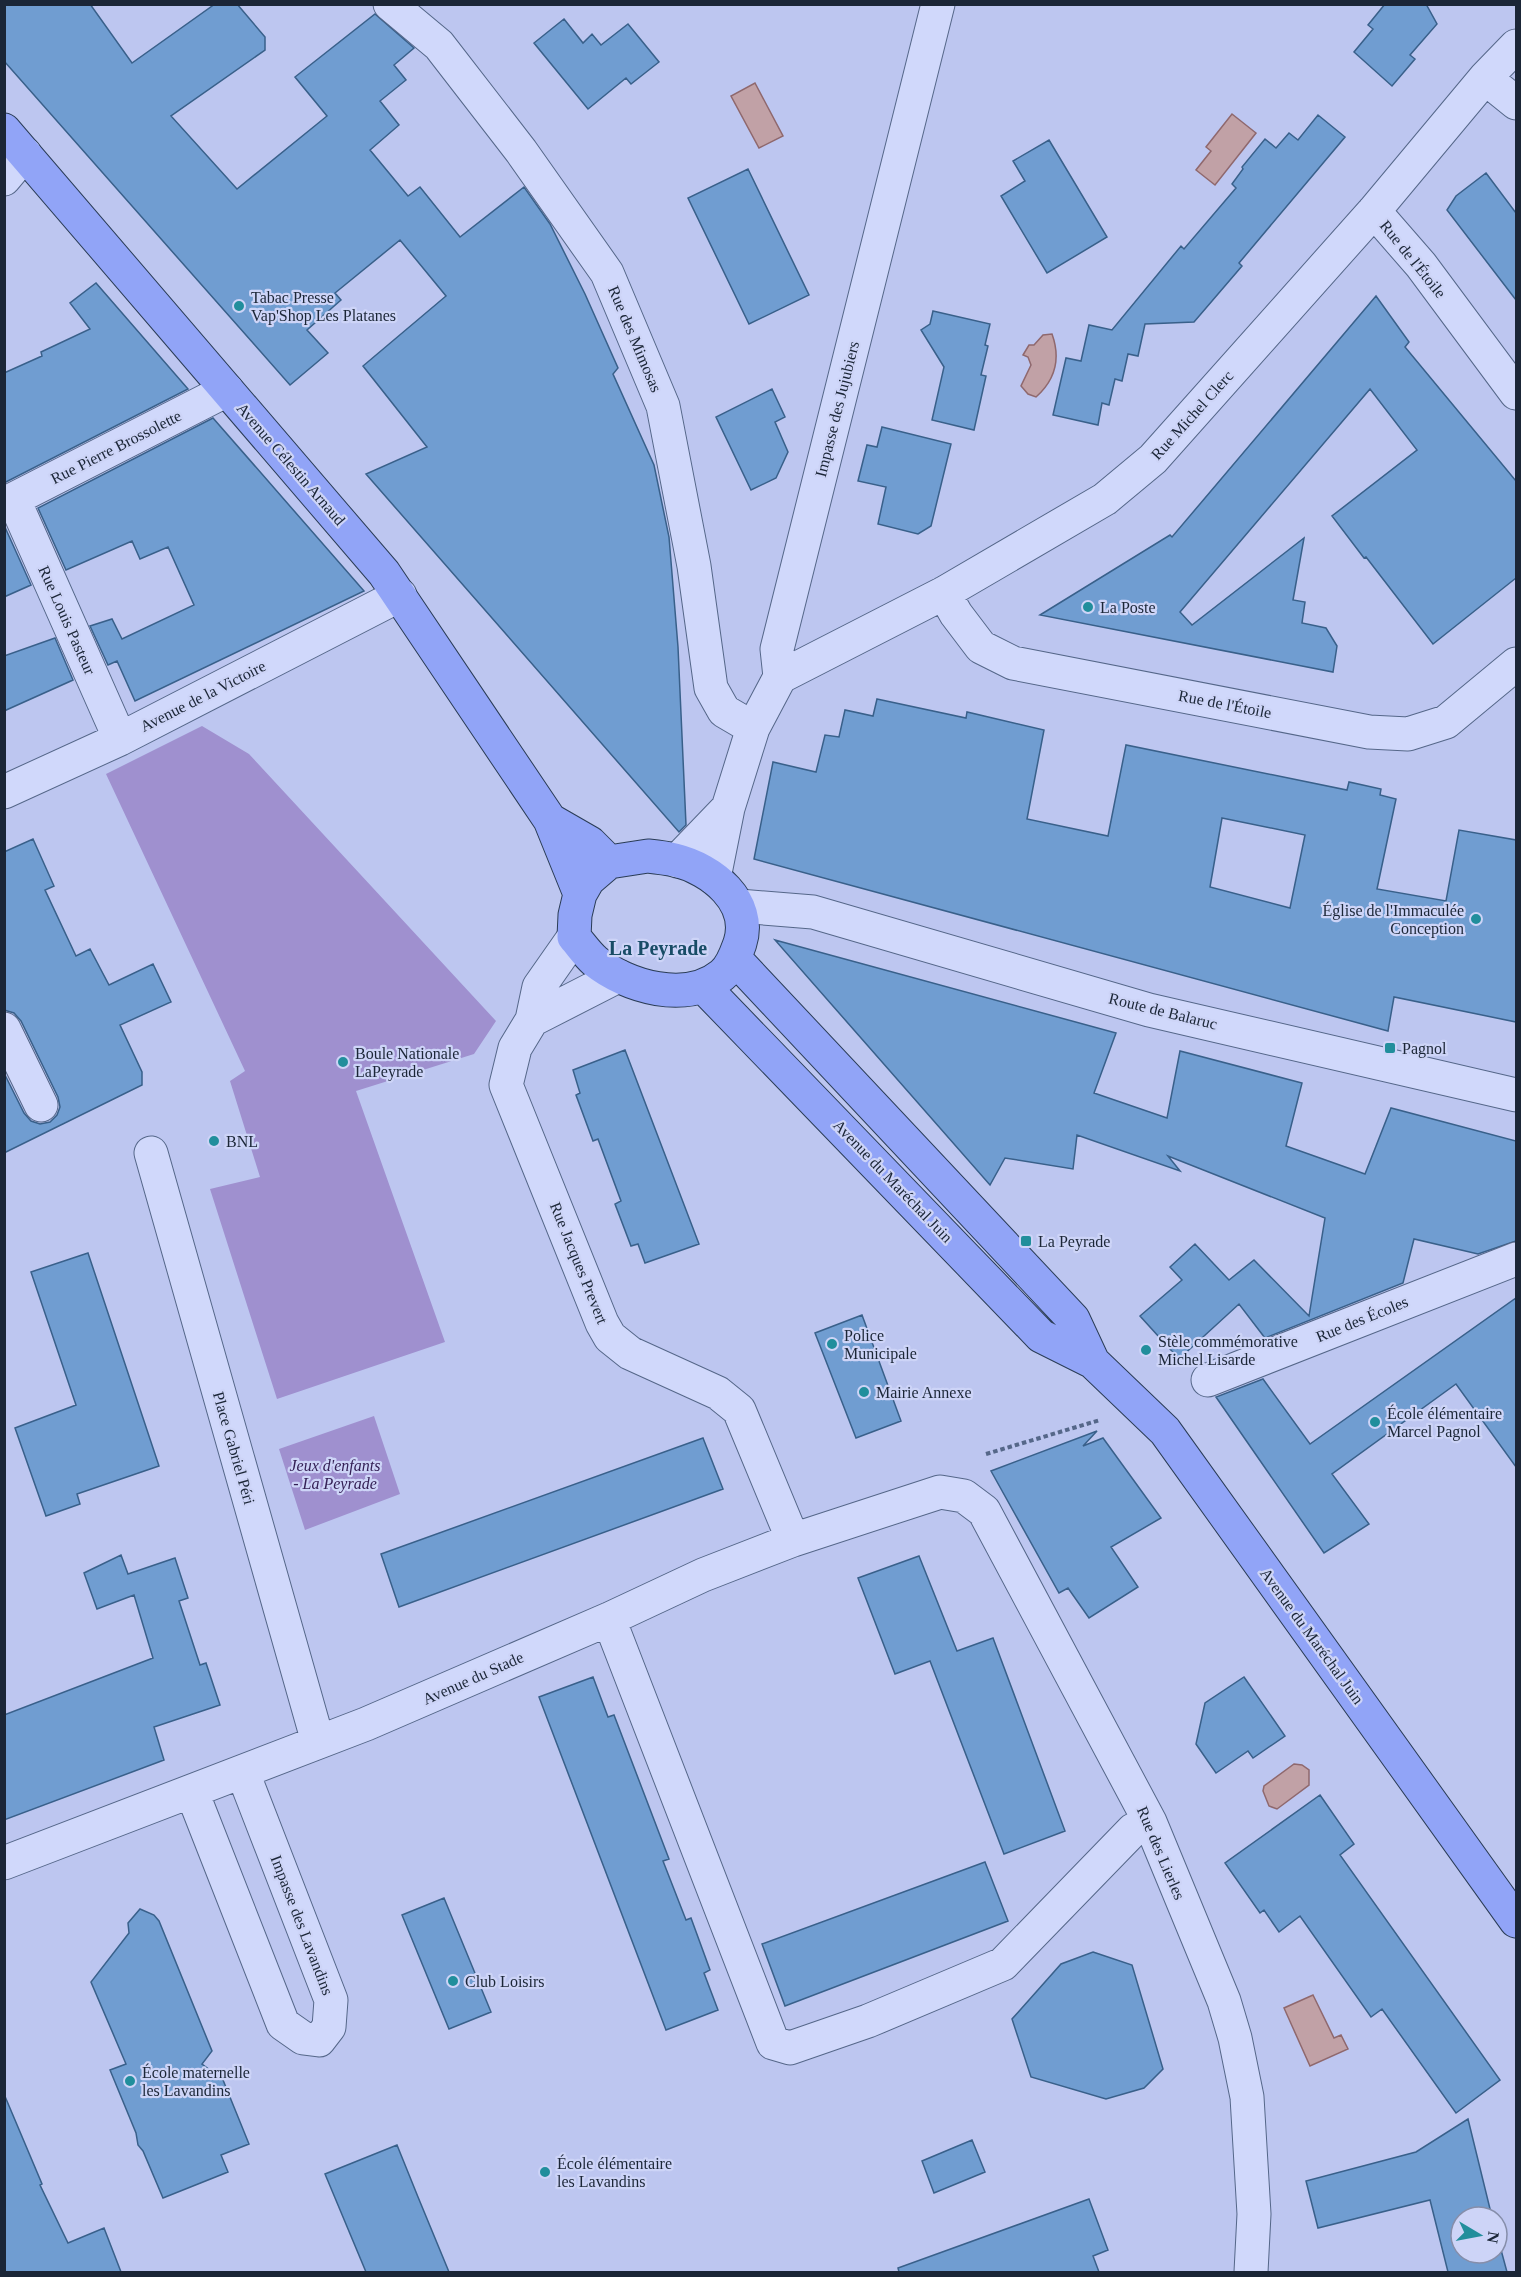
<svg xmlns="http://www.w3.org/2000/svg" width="1521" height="2277" viewBox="0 0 1521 2277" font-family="Georgia,serif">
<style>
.green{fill:#9f90cf}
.water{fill:#c1a1a6;stroke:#8f686d;stroke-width:1.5}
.building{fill:#709dd1;stroke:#39608a;stroke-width:1.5;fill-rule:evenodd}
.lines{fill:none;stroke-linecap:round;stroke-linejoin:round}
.minor-casing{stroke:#556789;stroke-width:35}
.major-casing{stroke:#2a3c56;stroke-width:35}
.path{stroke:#556789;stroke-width:4;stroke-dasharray:4.5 3;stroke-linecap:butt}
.minor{stroke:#d0d8fb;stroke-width:33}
.major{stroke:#91a4f7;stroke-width:33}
.poi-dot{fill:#218e9c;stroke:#cdd4f7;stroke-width:2}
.labels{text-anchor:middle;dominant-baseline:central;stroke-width:4.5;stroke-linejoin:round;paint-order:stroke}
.street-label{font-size:16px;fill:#1b2637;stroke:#cdd4f7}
.poi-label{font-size:16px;fill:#1b2637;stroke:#cdd4f7;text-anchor:start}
.park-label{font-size:16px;font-style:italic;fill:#342055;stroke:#cdd4f7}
.quarter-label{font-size:20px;font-weight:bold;fill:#184c66;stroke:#cdd4f7}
</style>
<rect width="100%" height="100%" fill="#bdc6f0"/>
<path class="green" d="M202 726 249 754 496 1021 474 1054 356 1091 445 1342 277 1399 210 1189 260 1177 230 1081 245 1071 106 774Z
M374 1416 400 1494 305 1530 279 1449Z"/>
<path class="water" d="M755 83 783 136 759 148 731 96Z
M1232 114 1256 133 1215 185 1196 170 1211 151 1206 147Z
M1052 334C1061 359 1055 380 1036 397L1028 394 1021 386 1031 365 1028 357 1023 355 1029 345H1034L1043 335Z
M1294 1764 1302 1765 1309 1770V1785L1277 1809 1269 1806 1263 1791 1264 1786Z
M1313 1995 1334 2038 1341 2035 1348 2049 1310 2066 1284 2008Z"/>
<path class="building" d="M4 4H90L132 63 215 4H237L265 37V50L171 116 237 189 327 116 295 77 375 14 414 48 394 65 406 80 380 101 399 125 370 150 408 196 420 187 460 237 524 187 550 224 585 294 618 368 613 374 654 465 669 537 678 647 686 825 679 832 366 474 427 447 363 366 446 296 400 240 335 293 341 300 307 330 328 353 290 385 4 61Z
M1385 4H1426L1437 24 1410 55 1415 59 1392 86 1354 52 1373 29 1368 25Z
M564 19 583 43 592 34 601 45 628 24 659 62 631 84 626 78 588 109 534 43Z
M1318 115 1345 137 1239 263 1242 266 1194 322 1145 324 1138 356 1128 354 1122 381 1115 379 1109 405 1102 403 1098 425 1053 415 1066 358 1081 361 1089 325 1112 330 1181 246 1184 249 1236 188 1232 184 1243 169 1242 167 1265 139 1276 148 1289 133 1298 140Z
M1049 140 1107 237 1047 273 1001 196 1025 181 1013 161Z
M748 169 809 295 749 324 688 198Z
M1486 173 1516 213V300L1447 210 1456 196Z
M96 283 188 389 4 483V373L42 356 41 352 90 329 70 303Z
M1376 296 1409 342 1405 347 1516 481V578L1433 644 1366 557 1364 558 1332 516 1417 450 1370 389 1180 612 1192 625 1304 538 1293 600 1305 602 1302 623 1326 628 1337 646 1333 672 1040 615 1170 535 1172 537Z
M933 311 990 324 985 345 988 346 981 375 986 376 974 430 932 420 944 367 921 330 930 324Z
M772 389 785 417 775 422 788 452 776 478 751 490 716 417Z
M213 418 364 591 135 701 117 661 108 665 90 626 112 619 122 639 194 605 168 547 140 559 132 541 66 570 38 508Z
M882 427 951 444 931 526 918 534 878 524 886 487 858 481 867 445 877 447Z
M4 525 31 585 4 597Z
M55 638 73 680 4 711V656Z
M877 699 966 718 967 712 1044 730 1027 819 1108 836 1126 745 1347 790 1349 782 1381 789 1380 795 1396 799 1377 889 1446 901 1459 830 1516 840V1022L1394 997 1388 1031 754 859 773 762 816 772 825 735 839 737 845 710 873 716ZM1222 818 1305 835 1290 908 1210 887Z
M33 839 54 886 45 890 76 956 90 949 109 985 153 964 171 1002 120 1025 142 1072V1085L4 1153V1073L24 1113 31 1121 40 1124 50 1122 57 1115 60 1107 58 1097 21 1021 14 1013 4 1010V852Z
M775 940 1116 1033 1094 1093 1167 1118 1180 1051 1302 1083 1286 1146 1365 1174 1391 1108 1516 1141V1241L1478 1254 1414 1239 1403 1283 1265 1338 1239 1304 1179 1359 1140 1316 1182 1280 1170 1267 1195 1244 1229 1280 1254 1260 1309 1316 1325 1218 1168 1156 1180 1171 1077 1135 1073 1169 1005 1158 990 1185Z
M625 1050 699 1244 645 1263 638 1244 631 1246 615 1204 621 1201 598 1139 593 1141 576 1095 580 1093 573 1070Z
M88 1253 159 1466 77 1494 80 1504 46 1516 15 1428 76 1405 31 1272Z
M1516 1298V1467L1456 1384 1332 1474 1369 1524 1324 1553 1216 1397 1263 1379 1310 1444Z
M862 1315 901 1421 856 1438 815 1333Z
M1097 1431 1083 1446 1103 1438 1161 1518 1111 1547 1138 1587 1089 1618 1068 1588 1059 1593 991 1471Z
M703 1438 723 1489 399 1607 381 1554Z
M121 1555 128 1574 175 1558 188 1598 179 1601 200 1665 206 1663 220 1705 154 1727 164 1760 4 1820V1715L153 1658 134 1595 97 1609 84 1573Z
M919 1556 957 1651 993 1638 1065 1831 1004 1854 930 1661 895 1674 858 1578Z
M593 1677 608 1717 614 1715 669 1859 663 1861 686 1920 691 1918 710 1970 704 1973 718 2010 666 2030 539 1697Z
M1244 1677 1285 1736 1253 1758 1248 1751 1216 1773 1196 1744 1205 1703Z
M1320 1795 1354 1844 1340 1855 1500 2080 1456 2113 1382 2009 1371 2017 1300 1916 1279 1932 1264 1910 1260 1913 1225 1863Z
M985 1862 1008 1921 785 2006 762 1944Z
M444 1898 491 2012 449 2029 402 1915Z
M140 1909 154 1915 159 1921 212 2051 202 2064 223 2080 249 2144 221 2155 228 2172 163 2198 143 2151 138 2145 136 2133 110 2070 126 2064 91 1982 129 1933 128 1923Z
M1093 1952 1132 1965 1163 2069 1144 2088 1106 2099 1031 2077 1012 2019 1061 1964Z
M4 2094 42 2184 40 2185 68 2243 104 2228 121 2272H4Z
M1468 2119 1492 2217H1461V2253H1497V2235L1507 2272H1448L1430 2200 1318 2228 1306 2181 1416 2152Z
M972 2140 985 2172 934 2193 922 2161Z
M397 2145 418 2197 449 2272H366L325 2174Z
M1089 2199 1108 2250 1093 2256 1099 2272H899L898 2268Z"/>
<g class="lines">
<g class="minor-casing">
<path id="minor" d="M390 4 439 45 521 151 607 273 663 406 694 566 711 688 724 711 753 728
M1485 78 1516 103
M4 179 25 154
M1374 211 1421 265 1516 393
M14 500 120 739
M4 504 227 390
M944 593 956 614 981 647 1013 663 1369 732 1408 734 1446 722 1516 664
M780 677 944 593 1105 499 1153 459 1374 211 1485 78 1516 46
M4 792 120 739 400 595
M677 861 728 808
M714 878 728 808 753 728 780 677 777 649 938 4
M739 906 813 912 1149 1010 1516 1095
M574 937 539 987 532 1020 515 1048 506 1085 602 1323 610 1337 630 1353 718 1393 739 1410 793 1540
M532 1020 618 976
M4 1029 41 1105
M151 1153 318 1742
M1208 1380 1516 1259
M609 1619 773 2043 790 2048 868 2021 1003 1964 1133 1830 1150 1822
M192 1792 283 2024 303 2038 319 2040 329 2027 331 2000 243 1773
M4 1863 366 1724 609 1619 703 1575 793 1540 940 1492 964 1496 984 1511 1150 1822 1224 2001 1235 2038 1247 2097 1254 2214 1251 2272"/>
</g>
<g class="major-casing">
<path id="major" d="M4 130 384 573 550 820 580 894
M550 820 590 843 609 862
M648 856C657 857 666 858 675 860 712 869 753 902 740 943 736 954 732 967 722 975 687 1004 627 987 595 961 587 954 581 945 574 937L575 915 580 894 588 880 609 862Z
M735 959 1073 1319 1093 1362
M703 986 1041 1336 1093 1362 1165 1431 1516 1921"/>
</g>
<path class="path" d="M986 1454 1100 1420"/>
<use href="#minor" class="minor"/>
<use href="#major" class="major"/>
</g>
<g class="poi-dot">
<circle cx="239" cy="306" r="6"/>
<circle cx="1088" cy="607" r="6"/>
<circle cx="1476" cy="919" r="6"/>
<rect x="1384" y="1042" width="12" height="12" rx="3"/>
<circle cx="343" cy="1062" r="6"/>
<circle cx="214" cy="1141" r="6"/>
<rect x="1020" y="1235" width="12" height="12" rx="3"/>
<circle cx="832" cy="1344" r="6"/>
<circle cx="1146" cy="1350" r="6"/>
<circle cx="864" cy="1392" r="6"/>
<circle cx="1375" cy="1422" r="6"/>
<circle cx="453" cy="1981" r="6"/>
<circle cx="130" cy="2081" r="6"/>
<circle cx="545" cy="2172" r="6"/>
</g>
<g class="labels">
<g class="street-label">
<text transform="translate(1413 259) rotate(51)">Rue de l'Étoile</text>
<text transform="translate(635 339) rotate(67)">Rue des Mimosas</text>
<text transform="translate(837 409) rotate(-76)">Impasse des Jujubiers</text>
<text transform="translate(1192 415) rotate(-48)">Rue Michel Clerc</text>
<text transform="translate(116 447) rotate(-27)">Rue Pierre Brossolette</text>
<text transform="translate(291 464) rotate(49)">Avenue Célestin Arnaud</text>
<text transform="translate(67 620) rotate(66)">Rue Louis Pasteur</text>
<text transform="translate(203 696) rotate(-27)">Avenue de la Victoire</text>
<text transform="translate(1225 704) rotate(11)">Rue de l'Étoile</text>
<text transform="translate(1163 1011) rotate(14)">Route de Balaruc</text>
<text transform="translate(893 1181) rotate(46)">Avenue du Maréchal Juin</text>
<text transform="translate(579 1263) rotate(68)">Rue Jacques Prevert</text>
<text transform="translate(1362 1319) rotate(-22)">Rue des Écoles</text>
<text transform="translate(234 1448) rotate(74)">Place Gabriel Péri</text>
<text transform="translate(1312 1636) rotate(54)">Avenue du Maréchal Juin</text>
<text transform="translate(473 1678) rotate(-24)">Avenue du Stade</text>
<text transform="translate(1161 1853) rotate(67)">Rue des Lierles</text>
<text transform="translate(302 1925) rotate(69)">Impasse des Lavandins</text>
</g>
<g class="poi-label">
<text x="251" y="297">Tabac Presse<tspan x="251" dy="18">Vap'Shop Les Platanes</tspan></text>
<text x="1100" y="607">La Poste</text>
<text x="1464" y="910" text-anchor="end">Église de l'Immaculée<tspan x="1464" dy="18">Conception</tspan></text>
<text x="1402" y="1048">Pagnol</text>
<text x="355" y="1053">Boule Nationale<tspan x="355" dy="18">LaPeyrade</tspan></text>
<text x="226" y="1141">BNL</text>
<text x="1038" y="1241">La Peyrade</text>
<text x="844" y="1335">Police<tspan x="844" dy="18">Municipale</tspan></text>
<text x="1158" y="1341">Stèle commémorative<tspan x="1158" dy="18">Michel Lisarde</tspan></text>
<text x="876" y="1392">Mairie Annexe</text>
<text x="1387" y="1413">École élémentaire<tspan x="1387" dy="18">Marcel Pagnol</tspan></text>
<text x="465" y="1981">Club Loisirs</text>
<text x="142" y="2072">École maternelle<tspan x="142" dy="18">les Lavandins</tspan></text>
<text x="557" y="2163">École élémentaire<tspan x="557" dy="18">les Lavandins</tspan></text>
</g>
<g class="park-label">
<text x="335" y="1465">Jeux d'enfants<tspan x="335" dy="18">- La Peyrade</tspan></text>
</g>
<g class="quarter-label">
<text x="658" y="948">La Peyrade</text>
</g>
</g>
<rect width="1521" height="2277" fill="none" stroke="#1b2637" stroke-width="12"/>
<g transform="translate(1479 2235) rotate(100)"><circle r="28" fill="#cdd4f7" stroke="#868eaa" stroke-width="1.5"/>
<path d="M0-4.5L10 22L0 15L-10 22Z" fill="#218e9c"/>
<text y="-9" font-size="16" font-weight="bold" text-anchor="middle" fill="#1b2637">N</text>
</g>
</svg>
